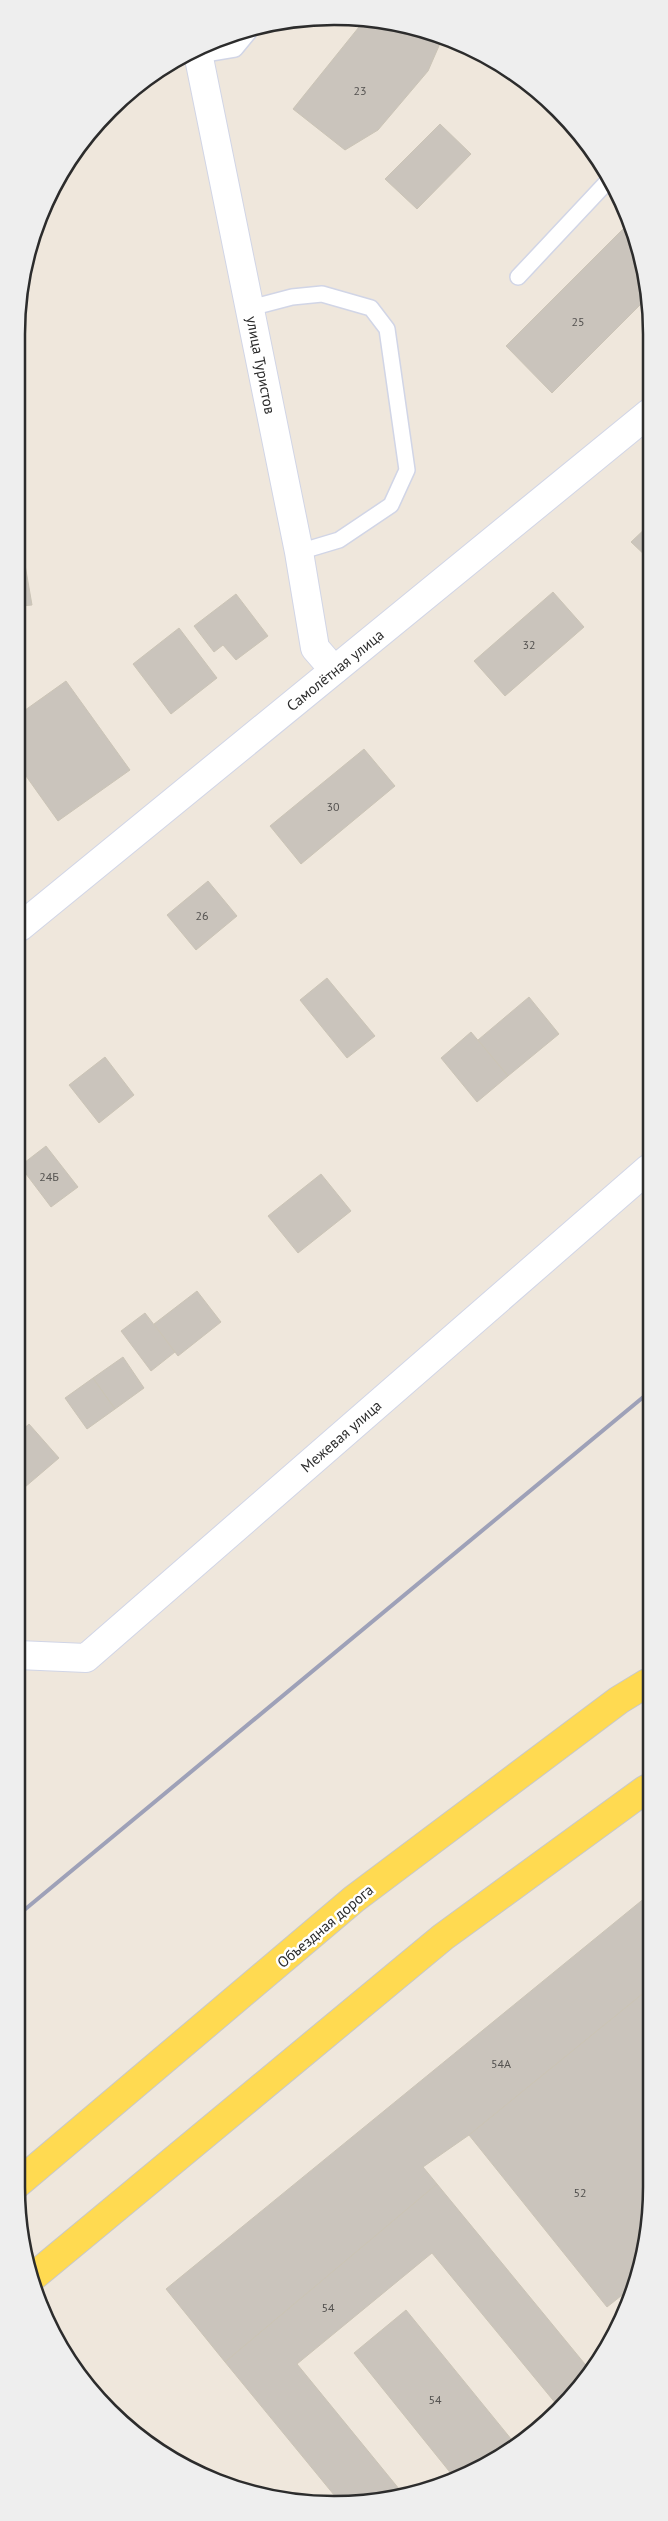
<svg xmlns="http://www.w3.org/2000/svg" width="668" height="2521" viewBox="0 0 668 2521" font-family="'PT Sans',sans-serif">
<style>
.building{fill:#cac4bc;stroke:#cbc4b6}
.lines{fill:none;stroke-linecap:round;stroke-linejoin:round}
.service-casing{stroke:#d1d5e6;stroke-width:18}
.minor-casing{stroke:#d1d5e6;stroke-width:30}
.secondary-casing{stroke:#d1d5e6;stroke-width:30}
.primary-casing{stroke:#c8c8c8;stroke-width:30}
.service{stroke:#fff;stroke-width:15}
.minor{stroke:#fff;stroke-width:28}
.secondary{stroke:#fff;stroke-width:28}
.primary{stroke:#ffda51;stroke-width:28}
.rail{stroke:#9ea1b8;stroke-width:4}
.labels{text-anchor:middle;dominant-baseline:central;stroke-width:5;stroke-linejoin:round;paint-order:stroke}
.number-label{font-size:12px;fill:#545250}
.street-label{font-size:15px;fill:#2c2c2c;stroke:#fff}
.rim{fill:none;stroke:#2c2c2c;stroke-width:2.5}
</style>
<rect width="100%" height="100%" fill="#efe7dc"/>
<path class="building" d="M363 22H396L442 39 428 71 378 130 345 150 293 109Z
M440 124 471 154 417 209 385 179Z
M630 222 649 296 552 393 506 346Z
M649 525V559L631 542Z
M23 553 32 605 21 606V554Z
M553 592 584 627 505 696 474 661Z
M236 594 268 636 236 660 223 645 214 652 194 626Z
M179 628 217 678 171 714 133 664Z
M66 681 130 770 58 821 21 769V713Z
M364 749 395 786 301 864 270 826Z
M208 881 237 916 196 950 167 915Z
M327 978 375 1036 347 1058 300 1000Z
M529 997 559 1034 508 1076 478 1040Z
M471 1032 508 1076 477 1102 441 1058Z
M105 1057 134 1095 99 1123 69 1085Z
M46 1146 78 1187 51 1207 20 1166Z
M321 1174 351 1211 298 1253 268 1216Z
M197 1291 221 1322 178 1356 154 1324Z
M145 1313 175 1352 151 1371 121 1331Z
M123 1357 144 1388 115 1409 93 1378Z
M93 1378 115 1409 87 1429 65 1398Z
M29 1424 59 1458 18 1493 19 1433Z
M646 1897V1991L469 2135 423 2167 437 2184 225 2362 166 2289Z
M646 1991V2249L631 2288 607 2307 469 2135Z
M437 2184 589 2369 557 2405 432 2253 297 2364 404 2495 339 2501 225 2362Z
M406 2310 516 2445 453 2476 354 2353Z"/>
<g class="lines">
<g class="service-casing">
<path id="service" d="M199 55 235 49 249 32
M518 277 608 181
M250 308 292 297 322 294 371 308 387 329 407 470 391 505 339 540 299 552"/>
</g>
<g class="minor-casing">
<path id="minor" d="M198 53 299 552 315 648 334 670
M18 1655 86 1658 648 1169"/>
</g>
<g class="secondary-casing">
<path id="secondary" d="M20 927 649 413"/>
</g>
<g class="primary-casing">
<path id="primary" d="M16 2185 354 1899 619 1700 647 1683
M34 2276 443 1937 646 1789"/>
</g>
<use href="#service" class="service"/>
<use href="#minor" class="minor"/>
<use href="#secondary" class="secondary"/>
<use href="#primary" class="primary"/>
<path class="rail" d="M17 1916 647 1394"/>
</g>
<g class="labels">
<g class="number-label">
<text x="360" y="90">23</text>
<text x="578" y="321">25</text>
<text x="529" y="644">32</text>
<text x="333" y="806">30</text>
<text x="202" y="915">26</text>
<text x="49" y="1176">24Б</text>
<text x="501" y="2063">54А</text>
<text x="580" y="2192">52</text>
<text x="328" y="2307">54</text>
<text x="435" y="2399">54</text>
</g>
<g class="street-label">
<text transform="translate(261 365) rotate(79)">улица Туристов</text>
<text transform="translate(335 670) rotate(-39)">Самолётная улица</text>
<text transform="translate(341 1436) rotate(-41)">Межевая улица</text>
<text transform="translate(325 1926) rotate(-40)">Объездная дорога</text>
</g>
</g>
<path d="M0 0H668V2521H0ZM334 25H334A309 309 0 0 1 643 334V2187A309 309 0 0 1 334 2496H334A309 309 0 0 1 25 2187V334A309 309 0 0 1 334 25Z" fill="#eee" fill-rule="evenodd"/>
<path class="rim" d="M334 25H334A309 309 0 0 1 643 334V2187A309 309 0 0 1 334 2496H334A309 309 0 0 1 25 2187V334A309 309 0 0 1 334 25Z"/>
</svg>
